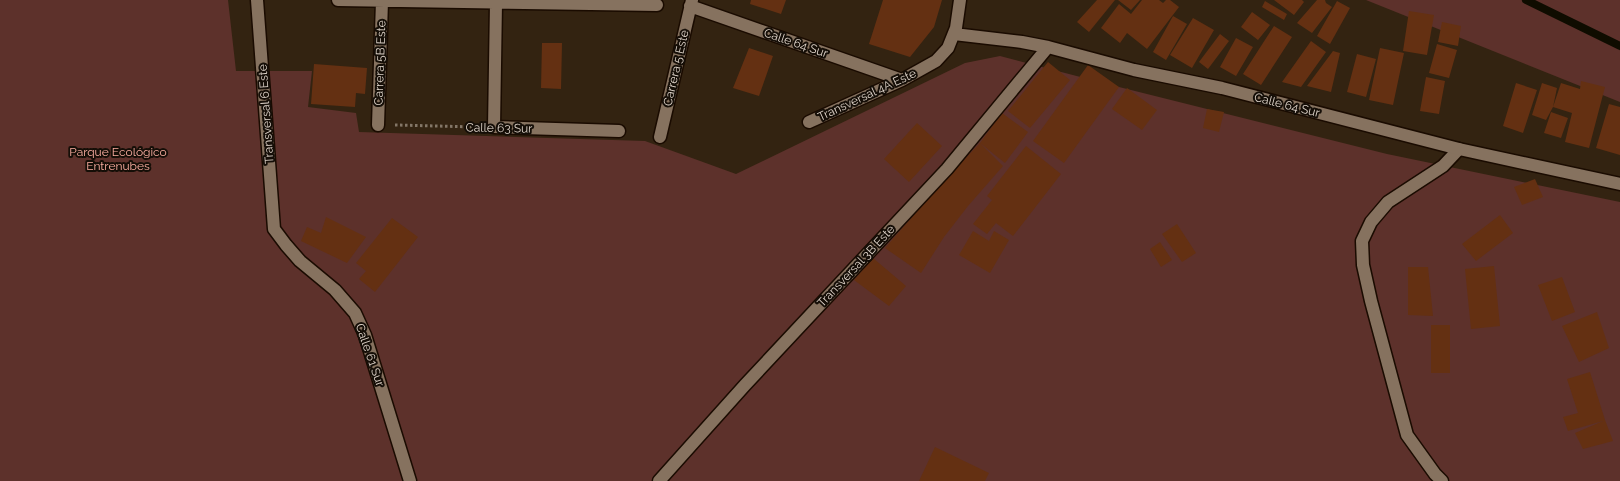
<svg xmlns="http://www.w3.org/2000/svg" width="1620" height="481" viewBox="0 0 1620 481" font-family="Raleway,sans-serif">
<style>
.green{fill:#5d312b}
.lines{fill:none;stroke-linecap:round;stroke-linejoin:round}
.stream{stroke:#0f0c00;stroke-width:8}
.building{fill:#643012}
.service-casing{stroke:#1a0b00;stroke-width:15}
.minor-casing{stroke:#1a0b00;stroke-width:15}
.path{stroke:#837667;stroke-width:3;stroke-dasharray:2.5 2.5;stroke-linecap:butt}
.service{stroke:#86725f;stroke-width:12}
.minor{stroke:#86725f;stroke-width:12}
.labels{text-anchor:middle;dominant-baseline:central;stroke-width:4;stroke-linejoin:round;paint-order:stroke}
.street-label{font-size:12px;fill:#dfd4ca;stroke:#150e07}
.park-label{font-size:12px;fill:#fbaea1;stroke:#150e07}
</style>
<rect width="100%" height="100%" fill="#332311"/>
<path class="green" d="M0 0H228L236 71H312L308 107 356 113 359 132 645 141 736 174 965 63 1000 56 1119 87 1387 154 1620 202V481H0Z
M1366 0H1620V102Z"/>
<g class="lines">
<path class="stream" d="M1526 0 1620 46"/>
</g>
<path class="building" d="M751 0H786L781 14 750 4Z
M883 0H942L934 27 910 57 869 44Z
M1097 0H1115L1089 32 1077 22Z
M1118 0H1140L1131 10Z
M1142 0H1159L1163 3 1166 0H1170L1179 7 1147 49 1127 33 1120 43 1101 28 1119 4 1131 14Z
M1274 0H1302L1304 2 1294 15Z
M1317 0H1325L1326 3 1332 7 1312 33 1297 23Z
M1265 1 1287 14 1284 20 1262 7Z
M1337 1 1350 8 1330 44 1317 36Z
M1409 11 1434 15 1427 55 1403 51Z
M1252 12 1270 25 1258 40 1241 27Z
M1173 16 1187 24 1166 60 1153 52Z
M1193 18 1214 30 1192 68 1170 55Z
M1442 22 1461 26 1458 46 1438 42Z
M1274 26 1292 37 1261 85 1243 74Z
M1220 34 1229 41 1208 69 1199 62Z
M1236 38 1253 47 1236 76 1220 67Z
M1311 41 1326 52 1301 87 1282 82Z
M542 43H562L561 89 541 88Z
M1437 44 1457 50 1449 78 1429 73Z
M749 48 773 56 759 96 733 88Z
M1380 48 1404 53 1393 105 1369 100Z
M1333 51 1340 53 1331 92 1307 86Z
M1357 54 1376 59 1366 97 1347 92Z
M1048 62 1070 80 1030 128 1008 111Z
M314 64 367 68 365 94 356 93 355 107 311 104Z
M1088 65 1119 87 1064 163 1033 141Z
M1426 77 1445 81 1439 114 1420 111Z
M1581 81 1605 87 1589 148 1565 142 1572 113 1553 107 1561 83 1580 89Z
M1516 83 1537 90 1523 133 1503 126Z
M1542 83 1557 88 1553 107 1546 120 1532 115Z
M1127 88 1157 110 1142 130 1112 109Z
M1609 104 1620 107V155L1596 148Z
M1207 109 1224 112 1219 132 1203 128Z
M1551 112 1568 118 1561 138 1544 133Z
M1002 113 1028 132 1005 163 980 143 1003 166 968 206 944 237 921 273 885 248 942 183 980 143Z
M917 123 942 146 909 182 884 159Z
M1026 146 1061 174 1013 236 996 223 987 234 973 224 992 200 987 196Z
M1535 179 1543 197 1522 205 1514 187Z
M1500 215 1513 233 1476 261 1462 244Z
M326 217 366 237 347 263 301 241 307 227 321 233Z
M392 218 418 237 375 292 359 279 366 271 356 263Z
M1177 224 1196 253 1182 262 1162 234Z
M973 231 989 241 994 231 1009 240 990 273 959 255Z
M1160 242 1172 260 1161 267 1150 249Z
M873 258 906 286 889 306 854 280Z
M1494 266 1500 326 1471 329 1465 269Z
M1408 267H1428L1433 316 1408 315Z
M1562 277 1575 312 1552 321 1538 285Z
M1597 312 1609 348 1579 362 1562 326Z
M1431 325H1450V373H1431Z
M1590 372 1605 420 1613 441 1583 449 1575 433 1603 421 1568 431 1563 417 1578 413 1567 379Z
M935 447 989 473 985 481H919Z"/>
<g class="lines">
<g class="service-casing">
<path id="service" d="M1442 481 1435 474 1407 435 1371 301 1363 265 1362 241 1371 222 1388 202 1443 166 1459 149"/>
</g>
<g class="minor-casing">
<path id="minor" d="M257 0 274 229 286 245 300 261 335 290 355 313 365 335 410 481
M338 0 657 5
M496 3 494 127 619 131
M690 6 902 80
M954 34 1022 42 1048 47 1134 70 1222 88 1459 149 1620 184
M809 122 902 80 936 61 948 48 956 28 960 0
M378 125 382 1
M660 137 692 0
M659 481 745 385 947 169 1048 47"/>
</g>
<path class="path" d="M395 125 476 127"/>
<use href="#service" class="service"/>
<use href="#minor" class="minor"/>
</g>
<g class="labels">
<g class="street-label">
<text transform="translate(796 43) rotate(19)">Calle 64 Sur</text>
<text transform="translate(380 63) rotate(-88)">Carrera 5B Este</text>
<text transform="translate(676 68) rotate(-77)">Carrera 5 Este</text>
<text transform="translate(867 95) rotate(-25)">Transversal 4A Este</text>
<text transform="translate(1287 105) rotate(14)">Calle 64 Sur</text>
<text transform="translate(266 114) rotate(-94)">Transversal 6 Este</text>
<text transform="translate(499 128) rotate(1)">Calle 63 Sur</text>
<text transform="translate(856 266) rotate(-47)">Transversal 3B Este</text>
<text transform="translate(370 355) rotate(71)">Calle 61 Sur</text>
</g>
<g class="park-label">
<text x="118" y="152">Parque Ecológico<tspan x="118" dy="14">Entrenubes</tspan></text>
</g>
</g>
</svg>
